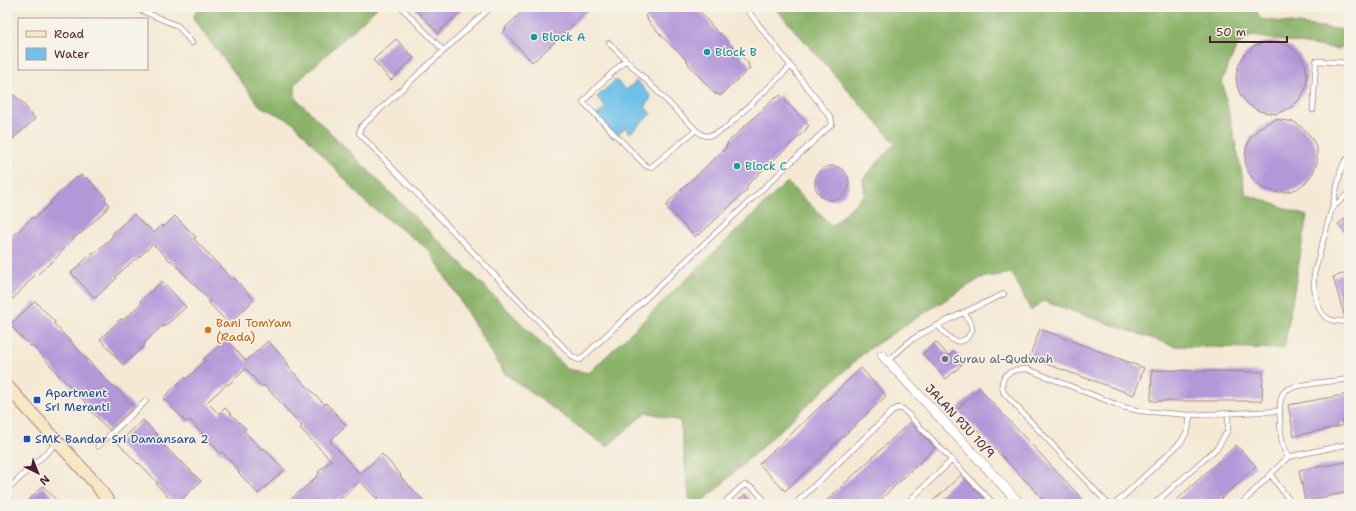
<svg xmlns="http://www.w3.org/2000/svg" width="1356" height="511" viewBox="0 0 1356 511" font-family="'Shantell Sans',sans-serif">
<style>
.forest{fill:#8ab268;stroke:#6a684a}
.water{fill:#6ec1ea;stroke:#5c708a}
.building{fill:#b397d9}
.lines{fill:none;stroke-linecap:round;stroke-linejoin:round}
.lane-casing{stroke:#a08480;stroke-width:6}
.street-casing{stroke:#a08480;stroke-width:10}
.secondary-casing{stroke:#a08480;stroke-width:14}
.lane{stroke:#fff;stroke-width:4.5}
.street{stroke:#fff;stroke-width:9}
.secondary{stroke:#f9e7c3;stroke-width:12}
.culture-dot{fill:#0f9aa8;stroke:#f7f3e8;stroke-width:1.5}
.food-dot{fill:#e8710a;stroke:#f7f3e8;stroke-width:1.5}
.worship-dot{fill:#6b7280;stroke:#f7f3e8;stroke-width:1.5}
.transit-dot{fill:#1a4fb4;stroke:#f7f3e8;stroke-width:1.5}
.labels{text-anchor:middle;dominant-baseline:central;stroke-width:3;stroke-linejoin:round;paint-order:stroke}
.culture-label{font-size:12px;fill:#0d838f;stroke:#f7f3e8;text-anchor:start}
.food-label{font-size:12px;fill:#c56008;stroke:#f7f3e8;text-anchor:start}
.worship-label{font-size:12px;fill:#5b616d;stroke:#f7f3e8;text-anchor:start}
.transit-label{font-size:12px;fill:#164399;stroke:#f7f3e8;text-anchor:start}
.street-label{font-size:12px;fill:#4a1f2b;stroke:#f7f3e8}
</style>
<rect width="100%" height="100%" fill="#f7f3e8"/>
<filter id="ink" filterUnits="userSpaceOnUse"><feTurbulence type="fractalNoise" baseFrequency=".025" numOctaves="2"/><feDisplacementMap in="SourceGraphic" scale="8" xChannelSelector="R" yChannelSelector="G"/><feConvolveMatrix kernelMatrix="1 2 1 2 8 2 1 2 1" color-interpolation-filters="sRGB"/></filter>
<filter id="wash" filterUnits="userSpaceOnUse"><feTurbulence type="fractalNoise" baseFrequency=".012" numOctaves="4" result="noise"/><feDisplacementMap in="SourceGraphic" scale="16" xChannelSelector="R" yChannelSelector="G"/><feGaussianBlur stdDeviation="0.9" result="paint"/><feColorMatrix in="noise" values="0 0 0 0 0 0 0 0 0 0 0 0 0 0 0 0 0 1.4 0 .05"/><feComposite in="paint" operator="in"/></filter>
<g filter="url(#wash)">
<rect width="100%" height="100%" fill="#f5e9d5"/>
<path class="forest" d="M198 7H378L295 84V97L567 369 589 373 787 182 832 226 865 194 863 179 895 143 774 7H1255L1260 19 1344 30 1349 11V42L1339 49 1251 36 1237 46 1222 80 1246 194 1307 216 1284 349 1174 346 1043 301 1031 311 1012 273 981 278 921 315 866 351 700 504H690L680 421 646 412 607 447 504 373 429 250 365 202 294 123 260 106 193 19Z"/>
<path class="water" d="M616 80 626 90 637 81 651 97 645 107 651 114 630 133 625 128 613 138 595 117 606 107 597 97Z"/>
<g id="blocks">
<path class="building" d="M413 7H465L438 33Z
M527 7H591L566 32 535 60V59L532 62 503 31 506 29 505 28Z
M655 7H696L719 34 720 33 749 64 748 65 750 68 720 96 717 93 716 95 688 64 689 63 676 49 675 50 647 20 648 19 645 16Z
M396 39 414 58 391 80 373 60Z
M1266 42H1278L1289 46 1299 54 1305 64 1307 76 1306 88 1300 99 1292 107 1276 114 1259 111 1249 105 1241 96 1237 86 1236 75 1239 64 1245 54 1254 46Z
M7 90 13 96 14 95 23 103 35 119 7 144Z
M780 95 809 126 806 128 807 129 747 185 749 186 746 189 747 190 699 235 697 234 695 237 666 206 669 204 668 202 727 147 726 146 728 143V142L776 97 777 98Z
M1275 119 1294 122 1304 129 1312 138 1317 149V162L1313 173 1306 182 1297 189 1286 192H1275L1264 188 1255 181 1248 172 1245 161 1246 149 1250 138 1259 128Z
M815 183a17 17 0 1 1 34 0a17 17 0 1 1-34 0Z
M81 175 85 179 87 178 106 198 105 200 109 205 106 209V210L80 234H79L75 237 56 258 37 275 36 274 13 299 12 298 7 302V242L33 217 34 218 38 215 51 203 50 202 76 177 77 178Z
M134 214 145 226 146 225 154 233 162 225 164 227 175 216 196 237 194 239 232 279 234 278 254 300 229 324 208 302 210 301 171 260 170 261 153 244 136 260 135 259 115 277 117 278 95 298 71 273 93 252 94 254 113 236 112 234Z
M1349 215V237L1338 224Z
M1349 272V317L1345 318 1333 277Z
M162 281 186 307 164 327 163 325 144 343 145 345 123 365 100 339 121 319 123 320 142 303 140 301Z
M35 301 55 322 54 324 113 387 114 386 134 407 109 430 89 409 91 408 77 393 56 372 38 351 31 345 30 346 10 325Z
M1040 329 1144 368 1134 395 1029 358Z
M226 339 246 361 268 341 288 363 286 364 292 371 325 405 326 403 346 425 330 441 360 474 382 454 401 475 400 476 427 504H392L388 499 384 503 378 497 377 499 360 481 342 498 341 496 334 502 331 498 324 504H296L291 499 313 480 320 473 318 472 331 460 300 428 302 426 270 391 264 385 262 387 246 369 228 385 227 384 207 402 219 414 225 408 246 429 244 431 262 450 264 448 284 470 258 494 238 472 239 471 222 452 220 453 190 420 187 423 163 398 185 377 186 379 205 361 204 359Z
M936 342 949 356 954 351 965 362 946 379 923 354Z
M861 368 886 396 785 491 759 464Z
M1152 370 1263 372 1262 401H1151Z
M980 388 987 397 1087 504H1045L1041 499 1042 498 957 409Z
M1349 394V421L1341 422 1342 426 1294 436 1288 405Z
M143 420 163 441 161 442 180 462 181 461 201 481 177 504H175L156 484 158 483 139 463 138 464 118 443Z
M910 422 935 448 876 504H823Z
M1236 445 1256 466 1218 502 1216 499 1210 504H1172Z
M1347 462 1349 465V492L1305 501 1299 470Z
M961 475 989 504H929L943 492Z
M43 486 60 504H24Z
M745 494 754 504H735Z"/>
</g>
</g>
<g filter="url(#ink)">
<use href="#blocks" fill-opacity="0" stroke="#a08480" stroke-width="1"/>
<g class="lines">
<g class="lane-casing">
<path id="lane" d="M133 7 178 26 192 43
M401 7 444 51
M491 7 361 127 359 133 574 358 580 360 832 124 831 118 745 7
M609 43 696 130 701 134 706 136 713 135 719 132 728 126 791 66
M626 60 596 88 583 102 645 165 648 167H651L696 130
M1313 110 1316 61 1349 63
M1349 158 1345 161 1341 170 1332 208 1314 274C1313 286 1316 311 1327 318 1334 322 1342 322 1349 321
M1332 208 1349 193
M938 326C946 334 955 348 967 338 969 335 971 333 972 330L971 324 964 312
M888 361C896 354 904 345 913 339 942 321 974 308 1004 294
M98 446 146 401
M1288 457C1281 447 1281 433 1280 421 1280 413 1278 397 1285 391 1291 384 1337 381 1349 379
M1271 475 1292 504
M7 490 57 443
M7 496 14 504
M723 504 740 488 745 485 753 488 768 504
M795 504 894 410 898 408 903 409 994 504
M906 504 952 460
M1108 504 1004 393C997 375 1011 369 1027 369L1123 407 1140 411 1190 415 1280 411
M1115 504 1181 442 1188 430 1190 415
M1154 504 1218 447 1228 430V414
M1241 504 1288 457 1349 444"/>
</g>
<g class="street-casing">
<path id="street" d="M882 355 1020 504"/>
</g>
<g class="secondary-casing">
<path id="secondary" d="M7 386 96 484 110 504"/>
</g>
<use href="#lane" class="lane"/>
<use href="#street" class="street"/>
<use href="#secondary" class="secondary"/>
</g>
</g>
<g class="culture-dot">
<circle cx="534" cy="37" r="4"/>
<circle cx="707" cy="52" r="4"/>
<circle cx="737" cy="166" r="4"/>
</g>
<circle class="food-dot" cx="208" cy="330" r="4"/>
<circle class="worship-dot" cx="945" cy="359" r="4"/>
<g class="transit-dot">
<rect x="33" y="396" width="8" height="8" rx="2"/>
<rect x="23" y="435" width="8" height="8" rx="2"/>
</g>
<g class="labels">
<g class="culture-label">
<text x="542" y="37">Block A</text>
<text x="715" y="52">Block B</text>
<text x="745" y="166">Block C</text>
</g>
<g class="food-label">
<text x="216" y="323">Bani TomYam<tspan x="216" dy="14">(Rada)</tspan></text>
</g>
<g class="worship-label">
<text x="953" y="359">Surau al-Qudwah</text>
</g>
<g class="transit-label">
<text x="45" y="393">Apartment<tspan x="45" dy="14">Sri Meranti</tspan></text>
<text x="35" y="439">SMK Bandar Sri Damansara 2</text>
</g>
<g class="street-label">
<text transform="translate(960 421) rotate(47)">JALAN PJU 10/9</text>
</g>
</g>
<rect width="1356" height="511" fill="none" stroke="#f7f3e8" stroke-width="24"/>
<rect x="18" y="18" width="130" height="52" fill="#f7f3e8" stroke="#b29e9c"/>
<rect x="26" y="31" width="20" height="6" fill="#f9e7c3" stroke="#b29e9c"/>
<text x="54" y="38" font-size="12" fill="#4a1f2b">Road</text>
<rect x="26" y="48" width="20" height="12" fill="#6ec1ea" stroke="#b29e9c"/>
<text x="54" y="58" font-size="12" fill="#4a1f2b">Water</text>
<g transform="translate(38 473) rotate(137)" stroke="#f7f3e8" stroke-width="3" paint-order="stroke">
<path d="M0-3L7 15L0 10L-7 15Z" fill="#4a1f2b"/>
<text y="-6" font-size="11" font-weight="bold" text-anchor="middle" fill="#4a1f2b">N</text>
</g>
<path d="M1210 36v6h77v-6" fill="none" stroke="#4a1f2b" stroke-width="2"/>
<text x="1216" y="36" font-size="12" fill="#4a1f2b" stroke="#f7f3e8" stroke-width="3" paint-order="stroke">50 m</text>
</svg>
